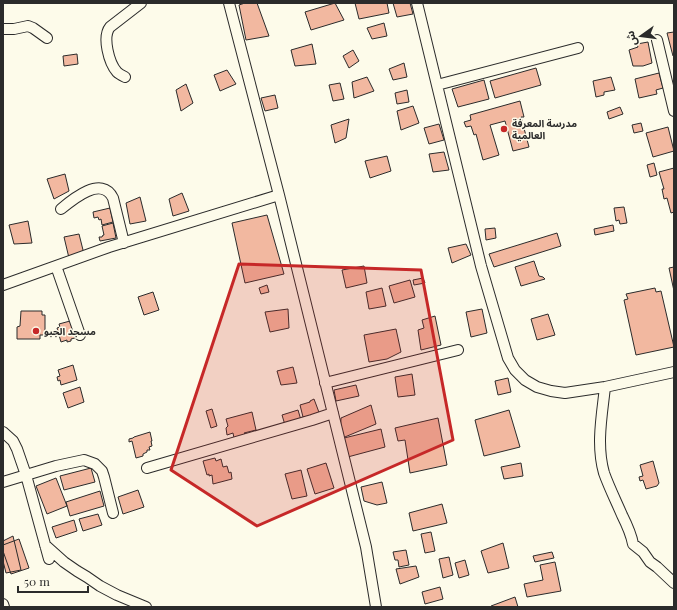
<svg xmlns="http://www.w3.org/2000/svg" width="677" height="610" viewBox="0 0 677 610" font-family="'Playfair Display','Noto Sans Arabic',serif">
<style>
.building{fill:#f2b8a0;stroke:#2b2b2b}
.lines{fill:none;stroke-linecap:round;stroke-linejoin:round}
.minor-casing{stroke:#2b2b2b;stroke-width:12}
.minor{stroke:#fdfbea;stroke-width:10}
.marked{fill:#c62828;fill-opacity:0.2;stroke:#c62828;stroke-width:3;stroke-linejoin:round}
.poi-dot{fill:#c62828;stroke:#fdfbea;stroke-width:1.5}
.labels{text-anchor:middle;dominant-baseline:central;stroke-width:3;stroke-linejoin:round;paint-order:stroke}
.poi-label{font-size:10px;font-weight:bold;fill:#2b2b2b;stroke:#fdfbea;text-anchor:start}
</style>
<rect width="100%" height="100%" fill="#fdfbea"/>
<path class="building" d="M245 3H257L269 36 246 40 239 5Z
M335 3 344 20 311 30 305 12Z
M355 3H387L389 13 359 19Z
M393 3H410L413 14 397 17Z
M384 23 387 36 372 39 367 28Z
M674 32V56H673L667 33Z
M648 42 652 63 643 66H633L629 50 638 47 637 44Z
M312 44 316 64 295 66 291 50Z
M353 50 359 61 349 68 343 56Z
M77 54 78 64 64 66 63 56Z
M404 63 407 77 393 80 389 69Z
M536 68 541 85 495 98 490 81Z
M227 70 236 84 220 91 214 75Z
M659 73 663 88 656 90 657 94 639 98 635 79Z
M367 77 374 91 354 98 352 82Z
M611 77 615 90 604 92V95L596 97 593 81Z
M484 80 489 99 458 107 452 89Z
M340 83 344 99 333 101 329 85Z
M186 84 193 103 181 111 176 90Z
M407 90 409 102 397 104 395 93Z
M275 95 278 108 265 111 261 98Z
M520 101 524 117H521L529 147 513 151 505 121 490 125 499 155 483 160 476 134 474 135 471 126 466 127 464 122 471 120 470 115Z
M413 106 419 123 401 130 397 111Z
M620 107 623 114 609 119 607 112Z
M349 119 346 138 335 143 331 125Z
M641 123 643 131 634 133 632 125Z
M439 124 444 140 429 144 424 128Z
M668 127 674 151 653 157 646 133Z
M444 152 449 170 433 172 429 154Z
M387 156 391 171 370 178 365 161Z
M654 163 657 175 650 177 647 165Z
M674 168V212L671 213 667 198 664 199 662 189H664L659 172Z
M65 174 69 191 54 199 47 179Z
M182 193 189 211 173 216 169 199Z
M140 197 146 221 130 224 126 203Z
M624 207 627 223 620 224 619 220 616 221 614 208Z
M110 208 113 222 102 225 101 219 99 220 98 217 94 218 93 212Z
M267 215 284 274 245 283 232 223Z
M28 221 32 243 14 244 9 225Z
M113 223 116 238 100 241 99 237H102L103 235H104L102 226Z
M613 225 614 231 595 235 594 229Z
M495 228 496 238 486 240 485 229Z
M557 233 561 246 494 267 489 254Z
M79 234 84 254 69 258 64 237Z
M466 244 471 255 452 263 448 248Z
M534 261 539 276 543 277 545 279 521 286 515 267Z
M364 266 367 283 346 288 342 270Z
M674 267V291L669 268Z
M423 278 425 283 414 285 413 280Z
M410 280 415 297 394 303 389 286Z
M267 285 269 292 261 294 259 288Z
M382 288 386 306 369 309 366 292Z
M655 288 656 292 661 291 674 347 636 355 624 300 628 299 626 294Z
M153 292 159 310 144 315 138 297Z
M288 309 289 328 270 332 265 312Z
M482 309 487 333 471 337 466 312Z
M21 311H42V315H45V335H40V339H17V327L20 326Z
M548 314 555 335 537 340 531 319Z
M435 316 441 345 421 350 418 330 424 328 422 320Z
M70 321 75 338 71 339V341L67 342V340L61 342 57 328 60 327 59 324Z
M396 329 401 352 387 359 369 362 364 335Z
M73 365 77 380 61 385 60 380 58 381 57 377 60 376 58 370Z
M293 367 297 383 281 385 277 371Z
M412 374 415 395 398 397 395 377Z
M508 378 511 392 498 395 495 381Z
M356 385 359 396 336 401 334 390Z
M80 387 84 402 68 408 63 393Z
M314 399 320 415 303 417 300 405 310 402V401Z
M371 405 376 424 340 439 341 418Z
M212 409 217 426 211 428 206 411Z
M298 410 301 420 285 425 282 415Z
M509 410 520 447 484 456 475 420Z
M252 412 256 430 244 433 245 434 243 435 234 438 233 433 227 435 226 428 228 426 226 419Z
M438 418 447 465 410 473 405 440 398 441 395 428Z
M381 429 385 447 344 458 340 439Z
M150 432 152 441H151L152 446 149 447 150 450H147V452L143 454V456L136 458 132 441 129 442V439L133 438 134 437Z
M215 458 216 461 221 459 223 467 227 466 229 473 231 472 232 479 213 484 212 475 209 476V474L207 475 203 461Z
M653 461 659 483 657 486 646 489 643 480 640 481 639 477 643 476 640 465Z
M326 463 334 488 315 494 307 469Z
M521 463 523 476 504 479 501 467Z
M91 468 95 482 64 490 60 476Z
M301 470 307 496 292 499 285 474Z
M56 478 67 506 47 514 36 486Z
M382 482 387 503 377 505 364 501 361 487Z
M138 490 144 507 123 514 118 497Z
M100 491 104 506 70 516 66 502Z
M442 504 447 523 413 531 409 513Z
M98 514 102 525 83 531 79 519Z
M74 520 77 531 56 538 52 527Z
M431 532 435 551 425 553 421 534Z
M13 536 21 570 6 573 3 561V541Z
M19 539 29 568 11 574 3 551V545Z
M503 543 509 568 488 573 481 551Z
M406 550 409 565 399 567 398 560H395L393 552Z
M552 552 554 558 535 562 533 556Z
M449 557 453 575 443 578 439 559Z
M465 560 469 575 459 578 455 563Z
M555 562 561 591 527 597 524 584 543 580 540 565Z
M416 566 419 577 400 584 396 569Z
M440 587 443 599 425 604 422 592Z
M515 597 518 607H491V606Z"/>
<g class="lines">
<g class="minor-casing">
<path id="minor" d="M229 3 279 195 366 547 376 607
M417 3 481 266 508 358 515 370 525 380 537 387 551 391 565 393 605 387 674 372
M3 29H14L28 26 33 28 47 38
M657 40 674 111
M125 77C123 76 119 74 117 72 109 63 102 37 110 27L141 3
M437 85 578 48
M61 209C73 199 102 175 113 198L124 243
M56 266 80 335
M3 285 109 247 279 195
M325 383 458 350
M605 387C602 415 596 445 604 473 609 487 616 501 622 515 627 525 631 533 633 544L643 552 650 562 657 567 674 583
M3 432 13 441 17 449 26 475 49 559
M147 468 312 420 333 413
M3 482 56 466 84 460 95 464 102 471 104 477 113 513
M45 545 64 562 77 571 87 577 100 586 117 595 146 607
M3 604 4 607"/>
</g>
<use href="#minor" class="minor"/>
</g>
<path class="marked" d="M239 264 421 270 453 440 257 526 171 470Z"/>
<g class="poi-dot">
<circle cx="504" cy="129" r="4"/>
<circle cx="36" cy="331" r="4"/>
</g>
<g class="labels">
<g class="poi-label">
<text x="512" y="123">مدرسة المعرفة<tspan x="512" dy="12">العالمية</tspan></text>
<text x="44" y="331">مسجد الجبو</text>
</g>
</g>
<rect width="677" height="610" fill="none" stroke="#2b2b2b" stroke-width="8"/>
<g transform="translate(641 36) rotate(256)" stroke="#fdfbea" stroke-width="3" paint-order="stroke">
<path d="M0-3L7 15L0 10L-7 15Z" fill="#2b2b2b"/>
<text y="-6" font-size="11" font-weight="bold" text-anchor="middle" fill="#2b2b2b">ش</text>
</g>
<path d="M18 586v6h70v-6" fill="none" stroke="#2b2b2b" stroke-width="2"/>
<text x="24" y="586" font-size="12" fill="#2b2b2b" stroke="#fdfbea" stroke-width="3" paint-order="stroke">50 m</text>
</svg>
